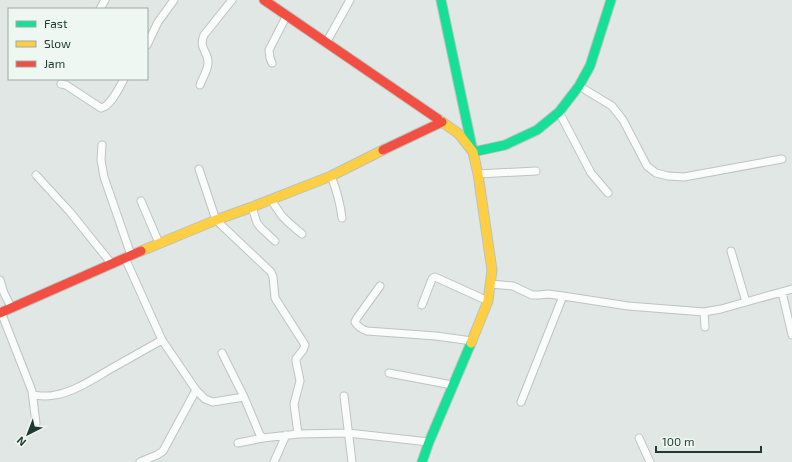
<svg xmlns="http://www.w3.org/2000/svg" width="792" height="462" viewBox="0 0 792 462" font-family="'Exo 2',sans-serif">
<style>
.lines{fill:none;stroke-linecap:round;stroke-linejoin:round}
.street-casing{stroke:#bec4c1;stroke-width:9}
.fast-casing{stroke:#bac3bf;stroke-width:11}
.slow-casing{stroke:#bac3bf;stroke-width:11}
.jam-casing{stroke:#bac3bf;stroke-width:11}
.street{stroke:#fafbfb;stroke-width:7}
.fast{stroke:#16e098;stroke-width:9}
.slow{stroke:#ffcf43;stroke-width:9}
.jam{stroke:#f24e42;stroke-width:9}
</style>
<rect width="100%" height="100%" fill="#e1e7e4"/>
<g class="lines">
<g class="street-casing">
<path id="street" d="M100 9 105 0
M326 43 350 0
M147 45 158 22 174 0
M272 63 270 58 269 50 287 15
M61 84 66 85 101 108C111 106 119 88 124 79
M200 85C202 79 208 70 208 63 209 52 198 49 204 35L232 0
M579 86 612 106 623 120 647 166 656 173 668 176 684 177 782 159
M559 112 591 173 608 193
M102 145 101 160 104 177 131 255
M199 169 216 220 271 272 273 277 275 298 305 345 303 350 296 359V361L300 381 294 404 298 434
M478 174 536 171
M36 175 70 212 111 263
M331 176C337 191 340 201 342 218
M271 200 282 216 289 223 302 234
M141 201 159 243
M252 207 257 223 261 228 275 241
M731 251 746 302
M125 258 162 340 196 390 205 399 213 402 244 397
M0 280 4 293 11 307
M490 284 513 286 532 295H539L548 294 563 296 628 306 704 312 721 309 792 289
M380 286 357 318 355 322C358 327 361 329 367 331L436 336 472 341
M782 292 792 335
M422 305 432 279 433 278 435 277 488 301
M1 312 32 391 36 423
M704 312 705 327
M222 353 244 397 260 435 263 438
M389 373 452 385
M33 395C41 396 48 397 55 395 75 392 96 377 114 367 130 358 146 349 162 340
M344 396 352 462
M521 402 563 296
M639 438 650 462
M238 443 263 438 298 434 348 433 429 442
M140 462 157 455 163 451 196 390
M274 462 286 435"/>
</g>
<g class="fast-casing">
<path id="fast" d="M441 0 473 152 505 145 537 130 559 112 579 86 590 66 611 0
M422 462 429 442 471 343"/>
</g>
<g class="slow-casing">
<path id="slow" d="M438 119 459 134 473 152 478 174 492 270 488 301 471 343
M141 251 216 220 252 207 331 176 383 150"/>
</g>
<g class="jam-casing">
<path id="jam" d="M264 0 438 119
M383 150 442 122
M0 313 141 251"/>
</g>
<use href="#street" class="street"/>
<use href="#fast" class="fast"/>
<use href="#slow" class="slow"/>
<use href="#jam" class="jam"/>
</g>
<rect x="8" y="8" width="140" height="72" fill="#eef7f2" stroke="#9baba5"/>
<rect x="16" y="21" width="20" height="6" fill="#16e098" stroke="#9baba5"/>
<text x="44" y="28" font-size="12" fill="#1e3a31">Fast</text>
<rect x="16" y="41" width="20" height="6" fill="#ffcf43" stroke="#9baba5"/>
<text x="44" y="48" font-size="12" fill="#1e3a31">Slow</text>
<rect x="16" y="61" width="20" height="6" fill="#f24e42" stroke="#9baba5"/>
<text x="44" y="68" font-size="12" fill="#1e3a31">Jam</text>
<g transform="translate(28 434) rotate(222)" stroke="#eef7f2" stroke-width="3" paint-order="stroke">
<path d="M0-3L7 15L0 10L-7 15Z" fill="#1e3a31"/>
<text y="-6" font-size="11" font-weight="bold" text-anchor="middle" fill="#1e3a31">N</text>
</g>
<path d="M656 446v6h105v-6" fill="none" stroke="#1e3a31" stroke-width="2"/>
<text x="662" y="446" font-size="12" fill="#1e3a31" stroke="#eef7f2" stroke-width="3" paint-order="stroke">100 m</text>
</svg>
